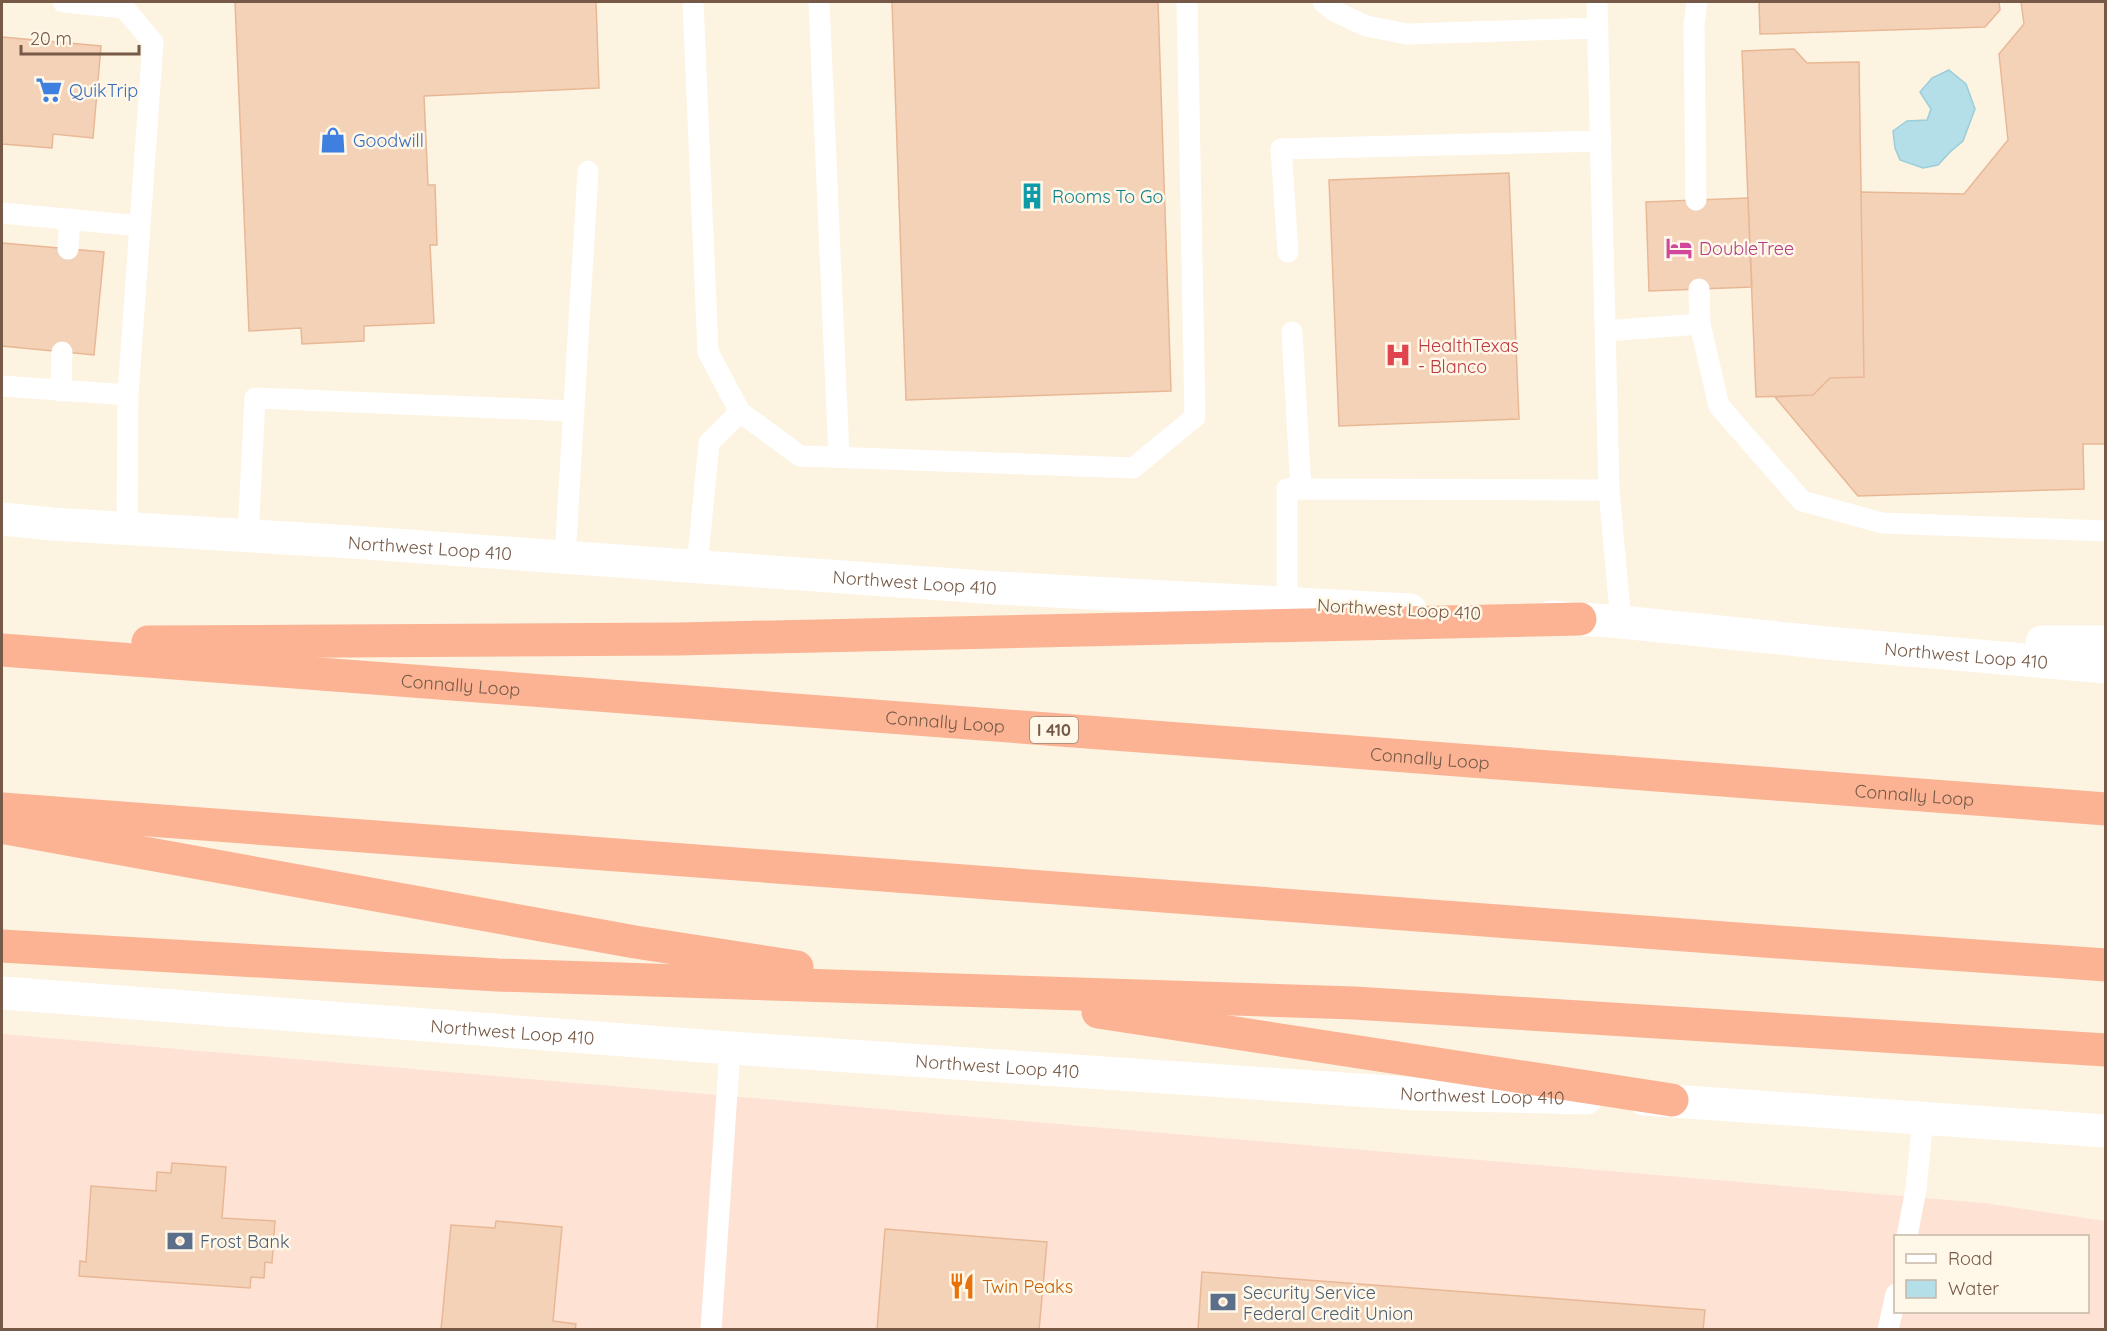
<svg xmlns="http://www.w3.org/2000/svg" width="2107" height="1331" viewBox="0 0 2107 1331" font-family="Quicksand,sans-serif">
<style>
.commercial{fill:#fee2d4;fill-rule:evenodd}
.water{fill:#b4dee8;stroke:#9aceda;stroke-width:1.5}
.building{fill:#f4d2b7;stroke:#e8b896;stroke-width:1.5}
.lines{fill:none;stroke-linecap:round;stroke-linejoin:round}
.service{stroke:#fff;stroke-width:21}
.secondary{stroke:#fff;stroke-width:33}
.motorway{stroke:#fbb394;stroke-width:33}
.labels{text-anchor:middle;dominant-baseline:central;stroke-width:5;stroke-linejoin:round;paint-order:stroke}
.shield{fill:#fff7e8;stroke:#9f8877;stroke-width:1.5}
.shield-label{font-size:16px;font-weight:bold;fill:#765946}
.shop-label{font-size:18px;fill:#366cbe;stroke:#fff7e8;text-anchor:start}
.culture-label{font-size:18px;fill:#0d838f;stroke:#fff7e8;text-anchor:start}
.hotel-label{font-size:18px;fill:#b23c85;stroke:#fff7e8;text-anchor:start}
.health-label{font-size:18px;fill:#be3a42;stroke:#fff7e8;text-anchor:start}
.street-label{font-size:18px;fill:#765946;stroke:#fff7e8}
.service-label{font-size:18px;fill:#4e5e75;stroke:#fff7e8;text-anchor:start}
.food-label{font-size:18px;fill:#c56008;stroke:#fff7e8;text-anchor:start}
</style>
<rect width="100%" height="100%" fill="#fdf3e1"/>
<path class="commercial" d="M2 1034 1984 1203 2105 1221V1329H2ZM1896 1236H2088V1312H1896Z"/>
<path class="water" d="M1949 70 1966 84 1975 109 1963 141 1950 152 1938 165 1923 168 1900 160 1895 148 1893 131 1907 121 1927 120 1931 109 1920 92 1932 78Z"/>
<path class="building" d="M235 2H596L599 88 424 96 428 185H435L437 245H430L434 323 364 326V341L302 344 301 328 249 331Z
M892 2H1158L1171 391 906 400Z
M1759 2H1999L2000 10 1985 27 1760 34Z
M2021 2H2106V444H2083L2084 489 1858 496 1775 397 1813 395 1830 378 1864 377 1861 192 1964 194 2008 140 1999 54 2024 24Z
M2 37 101 46 93 138 53 134 52 148 2 144Z
M1794 49 1807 63 1859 62 1864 377 1830 378 1813 395 1756 397 1742 51Z
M1509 173 1519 419 1339 426 1329 180Z
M1748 198 1752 287 1649 291 1646 202Z
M2 243 104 252 94 355 2 346Z
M172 1163 226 1167 222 1218 275 1221 272 1263 265 1262 264 1278 251 1277 250 1288 79 1276 80 1261 86 1262 91 1186 156 1191 157 1172 171 1173Z
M496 1221 562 1227 553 1321 576 1324 575 1330H441L451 1225 495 1228Z
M885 1229 1047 1242 1039 1330H877Z
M1202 1272 1705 1310 1703 1330H1198Z"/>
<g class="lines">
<path class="service" d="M63 2 124 8 153 42 128 395
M693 2 708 352 740 412 800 456 1133 468 1195 417 1187 2
M819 2 839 457
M1323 2 1334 11 1366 26 1407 34 1598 28
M1597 2 1609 490 1621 622
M1696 200 1694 25 1697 2
M2 213 140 226
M68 249 70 219
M1288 252 1281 149 1601 141
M1699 289 1700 324
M1605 331 1700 324 1719 406 1802 501 1882 523 2106 531
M1292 332 1301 489
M2 386 128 395 127 527
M61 391 62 352
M248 536 255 398 573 411
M565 558 588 171
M697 567 709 443 740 412
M1287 603V489L1609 490
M1907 1236 1916 1189 1923 1118
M711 1330 730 1048
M1888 1330 1896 1294"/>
<g class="secondary">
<path id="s1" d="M2 519 52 524 352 542 998 588 1410 610"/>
<path id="s2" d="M1552 617 1621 622 1827 643 2106 667"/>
<path d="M2042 642H2106"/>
<path id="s3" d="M2 993 730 1048 1418 1094 1586 1098"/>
<path d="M1644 1099 2106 1131"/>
</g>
<g class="motorway">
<path d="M148 642 678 639 1580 619"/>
<path id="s4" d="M2 650 2106 809"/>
<path d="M2 809 1778 942 2106 965"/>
<path d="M6 828 635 942 797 967"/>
<path d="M2 946 498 975 1354 1003 2106 1050"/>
<path d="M1098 1012 1672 1100"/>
</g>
</g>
<defs>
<g id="supermarket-bare" transform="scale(2.07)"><path d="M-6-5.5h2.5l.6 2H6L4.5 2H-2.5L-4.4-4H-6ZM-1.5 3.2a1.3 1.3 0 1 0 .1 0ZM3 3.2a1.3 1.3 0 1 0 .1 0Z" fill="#3f7fe0" stroke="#fff7e8" stroke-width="2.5" paint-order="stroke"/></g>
<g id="shop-bare" transform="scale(2.07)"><path d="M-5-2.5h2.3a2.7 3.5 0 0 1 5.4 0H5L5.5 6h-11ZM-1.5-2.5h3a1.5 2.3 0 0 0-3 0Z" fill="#3f7fe0" stroke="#fff7e8" stroke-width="2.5" paint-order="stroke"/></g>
<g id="building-bare" transform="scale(2.07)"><path d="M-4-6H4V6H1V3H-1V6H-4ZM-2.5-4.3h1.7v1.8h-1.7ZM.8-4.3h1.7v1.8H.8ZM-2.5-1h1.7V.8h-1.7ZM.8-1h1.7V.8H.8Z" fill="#0f9aa8" stroke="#fff7e8" stroke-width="2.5" paint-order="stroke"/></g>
<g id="hotel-bare" transform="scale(2.07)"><path d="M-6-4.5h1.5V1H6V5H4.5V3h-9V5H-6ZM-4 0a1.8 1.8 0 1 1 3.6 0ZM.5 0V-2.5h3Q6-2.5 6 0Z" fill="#d1479c" stroke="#fff7e8" stroke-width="2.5" paint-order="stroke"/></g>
<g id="hospital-bare" transform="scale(2.07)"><path d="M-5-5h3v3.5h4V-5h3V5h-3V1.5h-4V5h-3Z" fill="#e0444e" stroke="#fff7e8" stroke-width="2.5" paint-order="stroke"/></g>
<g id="bank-bare" transform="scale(2.07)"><path d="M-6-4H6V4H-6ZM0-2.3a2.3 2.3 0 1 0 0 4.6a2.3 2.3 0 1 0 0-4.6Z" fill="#5c6f8a" stroke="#fff7e8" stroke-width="2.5" paint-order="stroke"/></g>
<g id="restaurant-bare" transform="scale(2.07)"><path d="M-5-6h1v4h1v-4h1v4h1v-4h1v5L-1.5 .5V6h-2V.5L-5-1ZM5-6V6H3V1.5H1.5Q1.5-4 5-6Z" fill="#e8710a" stroke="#fff7e8" stroke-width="2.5" paint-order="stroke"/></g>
</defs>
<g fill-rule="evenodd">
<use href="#supermarket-bare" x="49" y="90"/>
<use href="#shop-bare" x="333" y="140"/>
<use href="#building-bare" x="1032" y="196"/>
<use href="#hotel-bare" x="1679" y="248"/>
<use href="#hospital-bare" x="1398" y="355"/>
<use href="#bank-bare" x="180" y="1241"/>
<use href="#restaurant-bare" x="962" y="1286"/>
<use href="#bank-bare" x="1223" y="1302"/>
</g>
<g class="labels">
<rect class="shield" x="1030" y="717" width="48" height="26" rx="4.5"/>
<g class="shield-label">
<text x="1054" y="730">I 410</text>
</g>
<g class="shop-label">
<text x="69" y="90">QuikTrip</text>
<text x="353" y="140">Goodwill</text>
</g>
<g class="culture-label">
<text x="1052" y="196">Rooms To Go</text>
</g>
<g class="hotel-label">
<text x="1699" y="248">DoubleTree</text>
</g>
<g class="health-label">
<text x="1418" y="345">HealthTexas<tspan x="1418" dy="21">- Blanco</tspan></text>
</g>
<g class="street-label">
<text stroke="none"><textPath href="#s1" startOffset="429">Northwest Loop 410</textPath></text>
<text stroke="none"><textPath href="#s1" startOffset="915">Northwest Loop 410</textPath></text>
<text transform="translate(1399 609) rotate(3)">Northwest Loop 410</text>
<text stroke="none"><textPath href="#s2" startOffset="416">Northwest Loop 410</textPath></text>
<text stroke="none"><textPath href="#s4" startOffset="460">Connally Loop</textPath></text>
<text stroke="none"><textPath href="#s4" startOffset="946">Connally Loop</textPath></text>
<text stroke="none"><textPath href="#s4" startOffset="1432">Connally Loop</textPath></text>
<text stroke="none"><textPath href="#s4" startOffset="1918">Connally Loop</textPath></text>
<text stroke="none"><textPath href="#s3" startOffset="512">Northwest Loop 410</textPath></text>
<text stroke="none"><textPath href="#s3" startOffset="998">Northwest Loop 410</textPath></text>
<text stroke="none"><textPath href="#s3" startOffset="1484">Northwest Loop 410</textPath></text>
</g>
<g class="service-label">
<text x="200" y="1241">Frost Bank</text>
<text x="1243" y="1292">Security Service<tspan x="1243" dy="21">Federal Credit Union</tspan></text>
</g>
<g class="food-label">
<text x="982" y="1286">Twin Peaks</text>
</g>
</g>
<rect width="2107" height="1331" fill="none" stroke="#765946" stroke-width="6"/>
<rect x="1894" y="1235" width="195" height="78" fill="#fff7e8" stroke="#c8b8a7" stroke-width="1.5"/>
<rect x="1906" y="1254" width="30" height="9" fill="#ffffff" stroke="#c8b8a7" stroke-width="1.5"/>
<text x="1948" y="1265" font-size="18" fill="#765946">Road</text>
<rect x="1906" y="1280" width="30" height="18" fill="#b4dee8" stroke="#c8b8a7" stroke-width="1.5"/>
<text x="1948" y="1295" font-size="18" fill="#765946">Water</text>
<path d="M21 45v9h118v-9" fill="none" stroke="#765946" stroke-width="3"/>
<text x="30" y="45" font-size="18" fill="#765946" stroke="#fff7e8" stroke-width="4.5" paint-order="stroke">20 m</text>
</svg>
